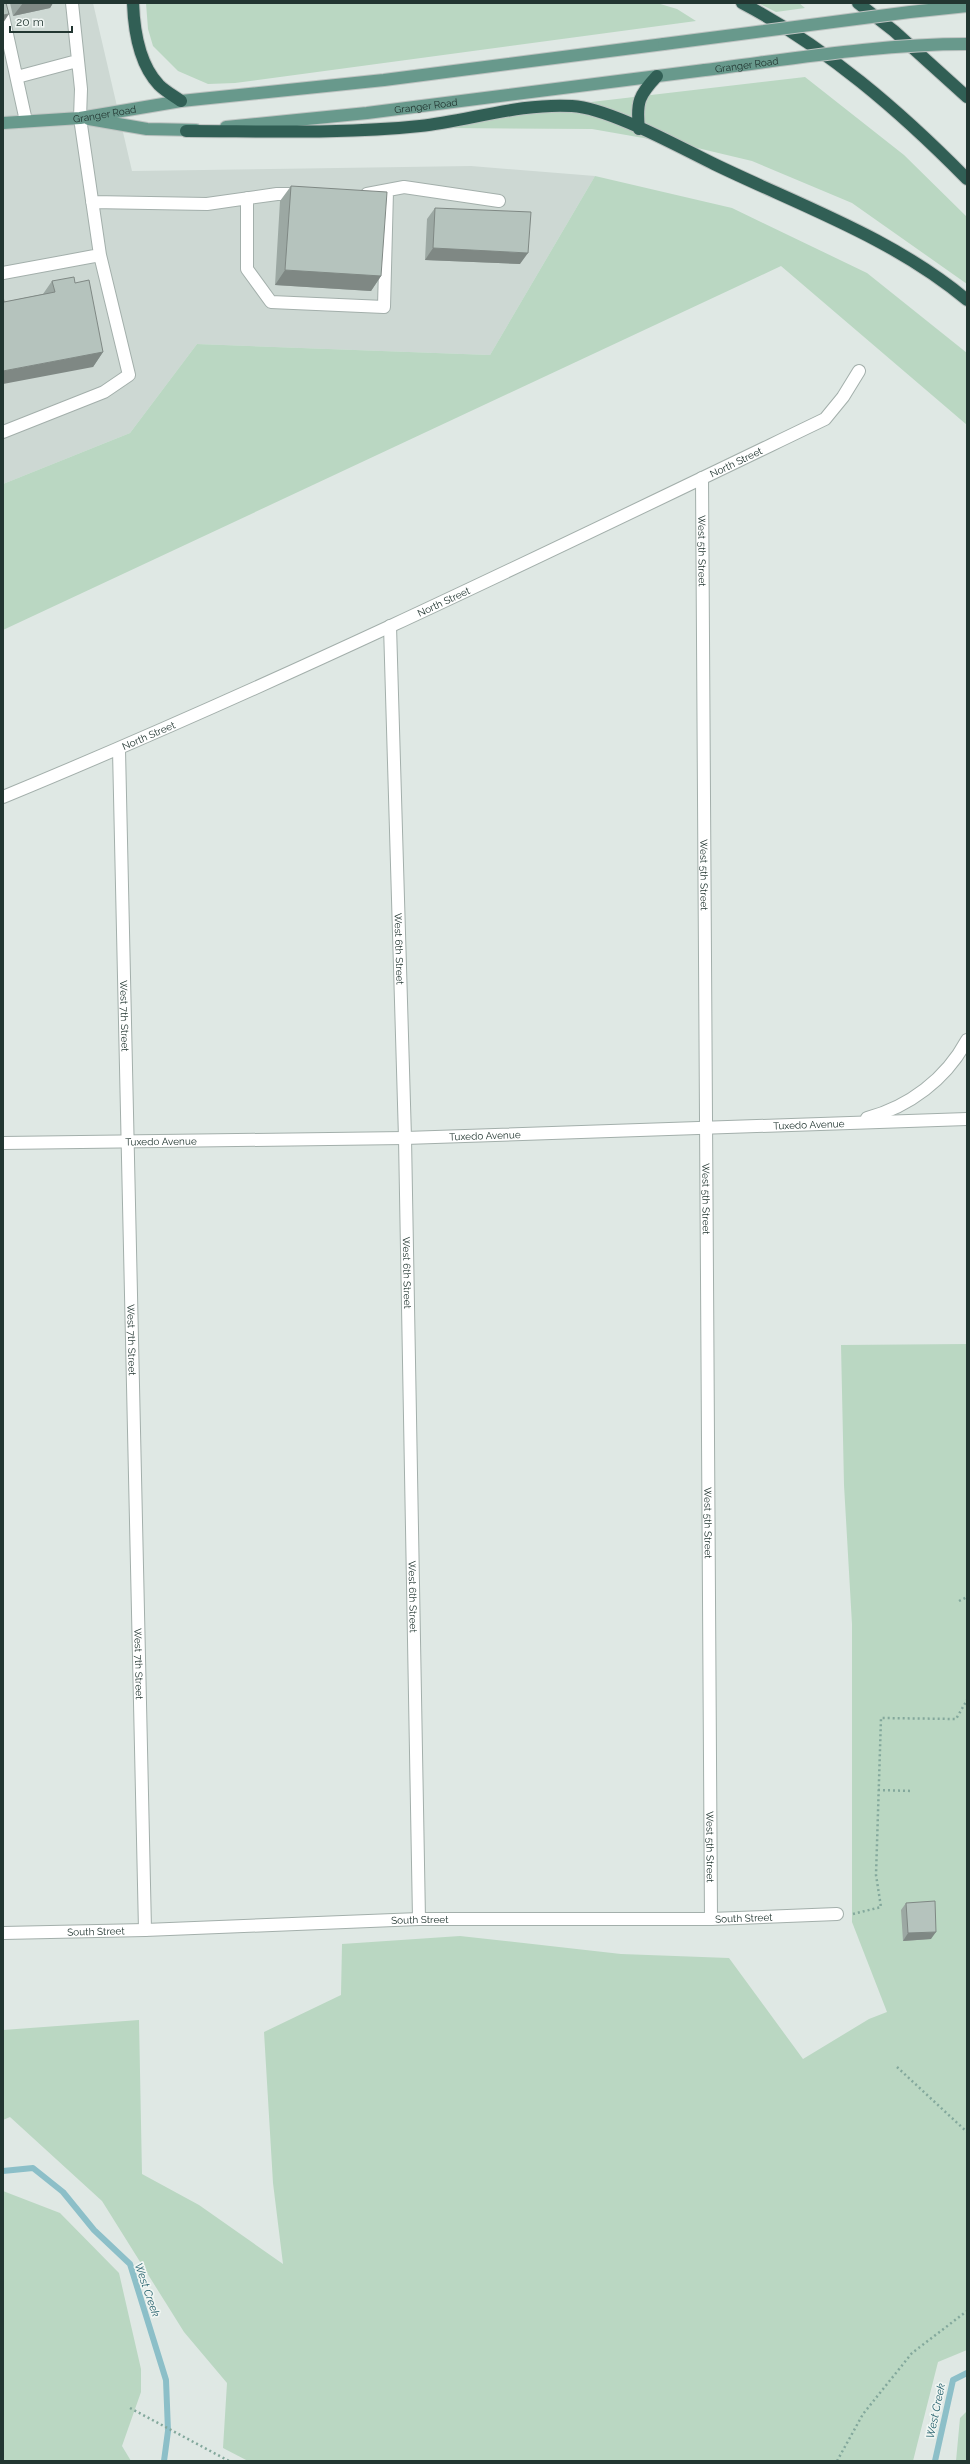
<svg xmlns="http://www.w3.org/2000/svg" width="970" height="2464" viewBox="0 0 970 2464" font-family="Raleway,sans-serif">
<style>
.built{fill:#cdd8d3}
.green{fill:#bad7c2}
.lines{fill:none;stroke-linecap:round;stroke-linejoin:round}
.stream{stroke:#8cbfc8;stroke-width:6}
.lane-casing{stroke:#a3afab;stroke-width:14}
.street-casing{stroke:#a3afab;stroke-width:14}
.primary-casing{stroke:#bdc3c1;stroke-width:14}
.highway-casing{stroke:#bdc3c1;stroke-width:14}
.path{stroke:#83a89c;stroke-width:2.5;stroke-dasharray:2 3;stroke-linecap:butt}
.lane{stroke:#fff;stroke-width:12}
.street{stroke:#fff;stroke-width:12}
.primary{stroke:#68998c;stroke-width:12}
.highway{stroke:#315f55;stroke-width:12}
.primary-bridge-casing{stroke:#bdc3c1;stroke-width:14;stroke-linecap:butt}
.primary-bridge{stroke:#68998c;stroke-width:12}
.wall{fill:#9ca8a3}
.shaded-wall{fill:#7f8884}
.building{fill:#b5c3bd;stroke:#7f8884}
.labels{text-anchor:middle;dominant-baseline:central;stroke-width:3.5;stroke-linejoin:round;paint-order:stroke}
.street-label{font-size:10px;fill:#223631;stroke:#eff5f2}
.water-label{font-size:11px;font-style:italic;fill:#235f6b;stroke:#eff5f2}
</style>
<rect width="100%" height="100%" fill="#dfe8e4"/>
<path class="built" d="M3 3H93L132 171 471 166 595 176 490 355 197 344 130 433 3 484Z"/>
<path class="green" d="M146 3H657L677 9 696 21 235 83 208 84 178 71 153 46 148 29Z
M758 3H799L805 8 776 12Z
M805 77 904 155 967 217V284L852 203 752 161 689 146 592 129 447 128 446 119Z
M595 176 732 208 867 273 967 353V425L781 266 3 630V484L130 433 197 344 490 355Z
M967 1344V2350L938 2362 913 2461H248L223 2448 227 2383 184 2332 102 2201 10 2117 3 2120V2030L139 2020 142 2174 199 2205 283 2264 273 2183 264 2032 341 1995 342 1944 460 1936 621 1954 729 1958 803 2059 869 2019 887 2012 852 1922V1624L844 1485 841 1345Z
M3 2191 60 2213 119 2273 141 2369V2392L122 2446 131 2461H3Z
M967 2411V2461H956L960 2418Z"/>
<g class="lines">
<path class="stream" d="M3 2171 33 2168 63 2192 94 2230 130 2264 166 2380 168 2431 164 2461
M935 2461 953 2380 967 2373"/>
<g class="lane-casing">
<path id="lane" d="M3 16 26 121
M17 77 77 61
M367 194 404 187 499 201
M247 198V269L271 302 384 307 387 191
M92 202 207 204 277 194H302
M3 273 100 255 80 118 81 89 72 3
M3 432 104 392 129 375 100 255"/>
</g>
<g class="street-casing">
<g id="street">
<path id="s1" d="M702 478 711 1919"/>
<path id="s2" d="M390 626 405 1138 419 1919"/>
<path id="s3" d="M119 750 145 1930"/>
<path id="s4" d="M3 797C282 682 553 550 825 419L843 397 859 371"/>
<path d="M867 1118C909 1107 946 1079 967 1040"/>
<path id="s5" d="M3 1143 405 1138 967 1119"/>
<path id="s6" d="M3 1933 145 1930 419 1919H711L837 1914"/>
</g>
</g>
<g class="primary-casing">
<g id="primary">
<path d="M89 119 147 129 196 130"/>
<path id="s7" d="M3 123 80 118 181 101 384 80 664 44"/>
<path id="s8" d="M226 127 367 113 705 70"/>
</g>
</g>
<g class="highway-casing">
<path id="highway" d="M133 3C134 30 139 64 159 85 165 91 174 96 181 101
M742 3C826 47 900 111 967 179
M858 3 894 31 967 97
M639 129C636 102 639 95 657 76
M186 131C264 131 342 134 420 126 471 120 521 103 572 106 609 108 679 147 714 164 801 206 893 238 967 300"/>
</g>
<path class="path" d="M959 1601 967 1597
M878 1790 913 1791
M853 1914 881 1907 876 1875 881 1718 956 1719 967 1700
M897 2067 967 2132
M130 2408 229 2461
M837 2461 863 2414 912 2353 967 2311"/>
<use href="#lane" class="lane"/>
<use href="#street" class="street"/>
<use href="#primary" class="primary"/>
<use href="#highway" class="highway"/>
<g class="primary-bridge-casing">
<g id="primary-bridge">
<path d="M664 44 910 12 967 6"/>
<path id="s9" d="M705 70C792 59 879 44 967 44"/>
</g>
</g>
<use href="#primary-bridge" class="primary-bridge"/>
</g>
<path class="wall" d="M10 3H53L50 8 13 16Z
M291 186 381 276 371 291 275 285 280 201Z
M435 208 520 264 425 260 427 219Z
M52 281 75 283 103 352 93 367 4 302 43 294Z
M906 1903 931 1939 903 1941 901 1910Z"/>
<path class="shaded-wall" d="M23 3H53L50 8 13 16Z
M9 14 3 23V15Z
M433 248 528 253 520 264 425 260Z
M285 270 381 276 371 291 275 285Z
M103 352 93 367 3 384V371Z
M936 1932 931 1939 903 1941 908 1933Z"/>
<path class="building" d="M3 3H6L9 14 3 15Z
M291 186 387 192 381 276 285 270Z
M435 208 531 212 528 253 433 248Z
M74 277 75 283 89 280 103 352 3 371V296L4 302 55 292 52 281Z
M935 1901 936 1932 908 1933 906 1903Z"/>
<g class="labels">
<g class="street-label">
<text stroke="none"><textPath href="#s9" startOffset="42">Granger Road</textPath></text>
<text stroke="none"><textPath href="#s8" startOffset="201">Granger Road</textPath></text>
<text stroke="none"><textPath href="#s7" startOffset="102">Granger Road</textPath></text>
<text stroke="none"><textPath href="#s4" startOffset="806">North Street</textPath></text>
<text stroke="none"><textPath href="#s1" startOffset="73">West 5th Street</textPath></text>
<text stroke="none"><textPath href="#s4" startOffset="482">North Street</textPath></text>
<text stroke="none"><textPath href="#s4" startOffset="158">North Street</textPath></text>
<text stroke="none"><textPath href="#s1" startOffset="397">West 5th Street</textPath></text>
<text stroke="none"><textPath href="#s2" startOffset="323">West 6th Street</textPath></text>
<text stroke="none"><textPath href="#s3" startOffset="266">West 7th Street</textPath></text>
<text stroke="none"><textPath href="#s5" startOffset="806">Tuxedo Avenue</textPath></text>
<text stroke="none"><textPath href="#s5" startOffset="482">Tuxedo Avenue</textPath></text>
<text stroke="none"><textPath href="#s5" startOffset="158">Tuxedo Avenue</textPath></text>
<text stroke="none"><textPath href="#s1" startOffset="721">West 5th Street</textPath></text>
<text stroke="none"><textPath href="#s2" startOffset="647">West 6th Street</textPath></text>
<text stroke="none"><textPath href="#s3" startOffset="590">West 7th Street</textPath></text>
<text stroke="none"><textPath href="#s1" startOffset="1045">West 5th Street</textPath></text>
<text stroke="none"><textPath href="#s2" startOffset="971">West 6th Street</textPath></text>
<text stroke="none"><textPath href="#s3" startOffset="914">West 7th Street</textPath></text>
<text stroke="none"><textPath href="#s1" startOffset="1369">West 5th Street</textPath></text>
<text stroke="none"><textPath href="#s6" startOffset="741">South Street</textPath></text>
<text stroke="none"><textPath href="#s6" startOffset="417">South Street</textPath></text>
<text stroke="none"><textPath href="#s6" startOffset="93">South Street</textPath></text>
</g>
<g class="water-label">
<text transform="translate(147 2290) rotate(71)">West Creek</text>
<text transform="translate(936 2411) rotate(-78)">West Creek</text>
</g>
</g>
<rect width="970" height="2464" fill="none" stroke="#223631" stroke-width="8"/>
<path d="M10 26v6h62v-6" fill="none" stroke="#223631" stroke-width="2"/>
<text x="16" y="26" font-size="12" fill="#223631" stroke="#eff5f2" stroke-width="3" paint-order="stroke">20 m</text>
</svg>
